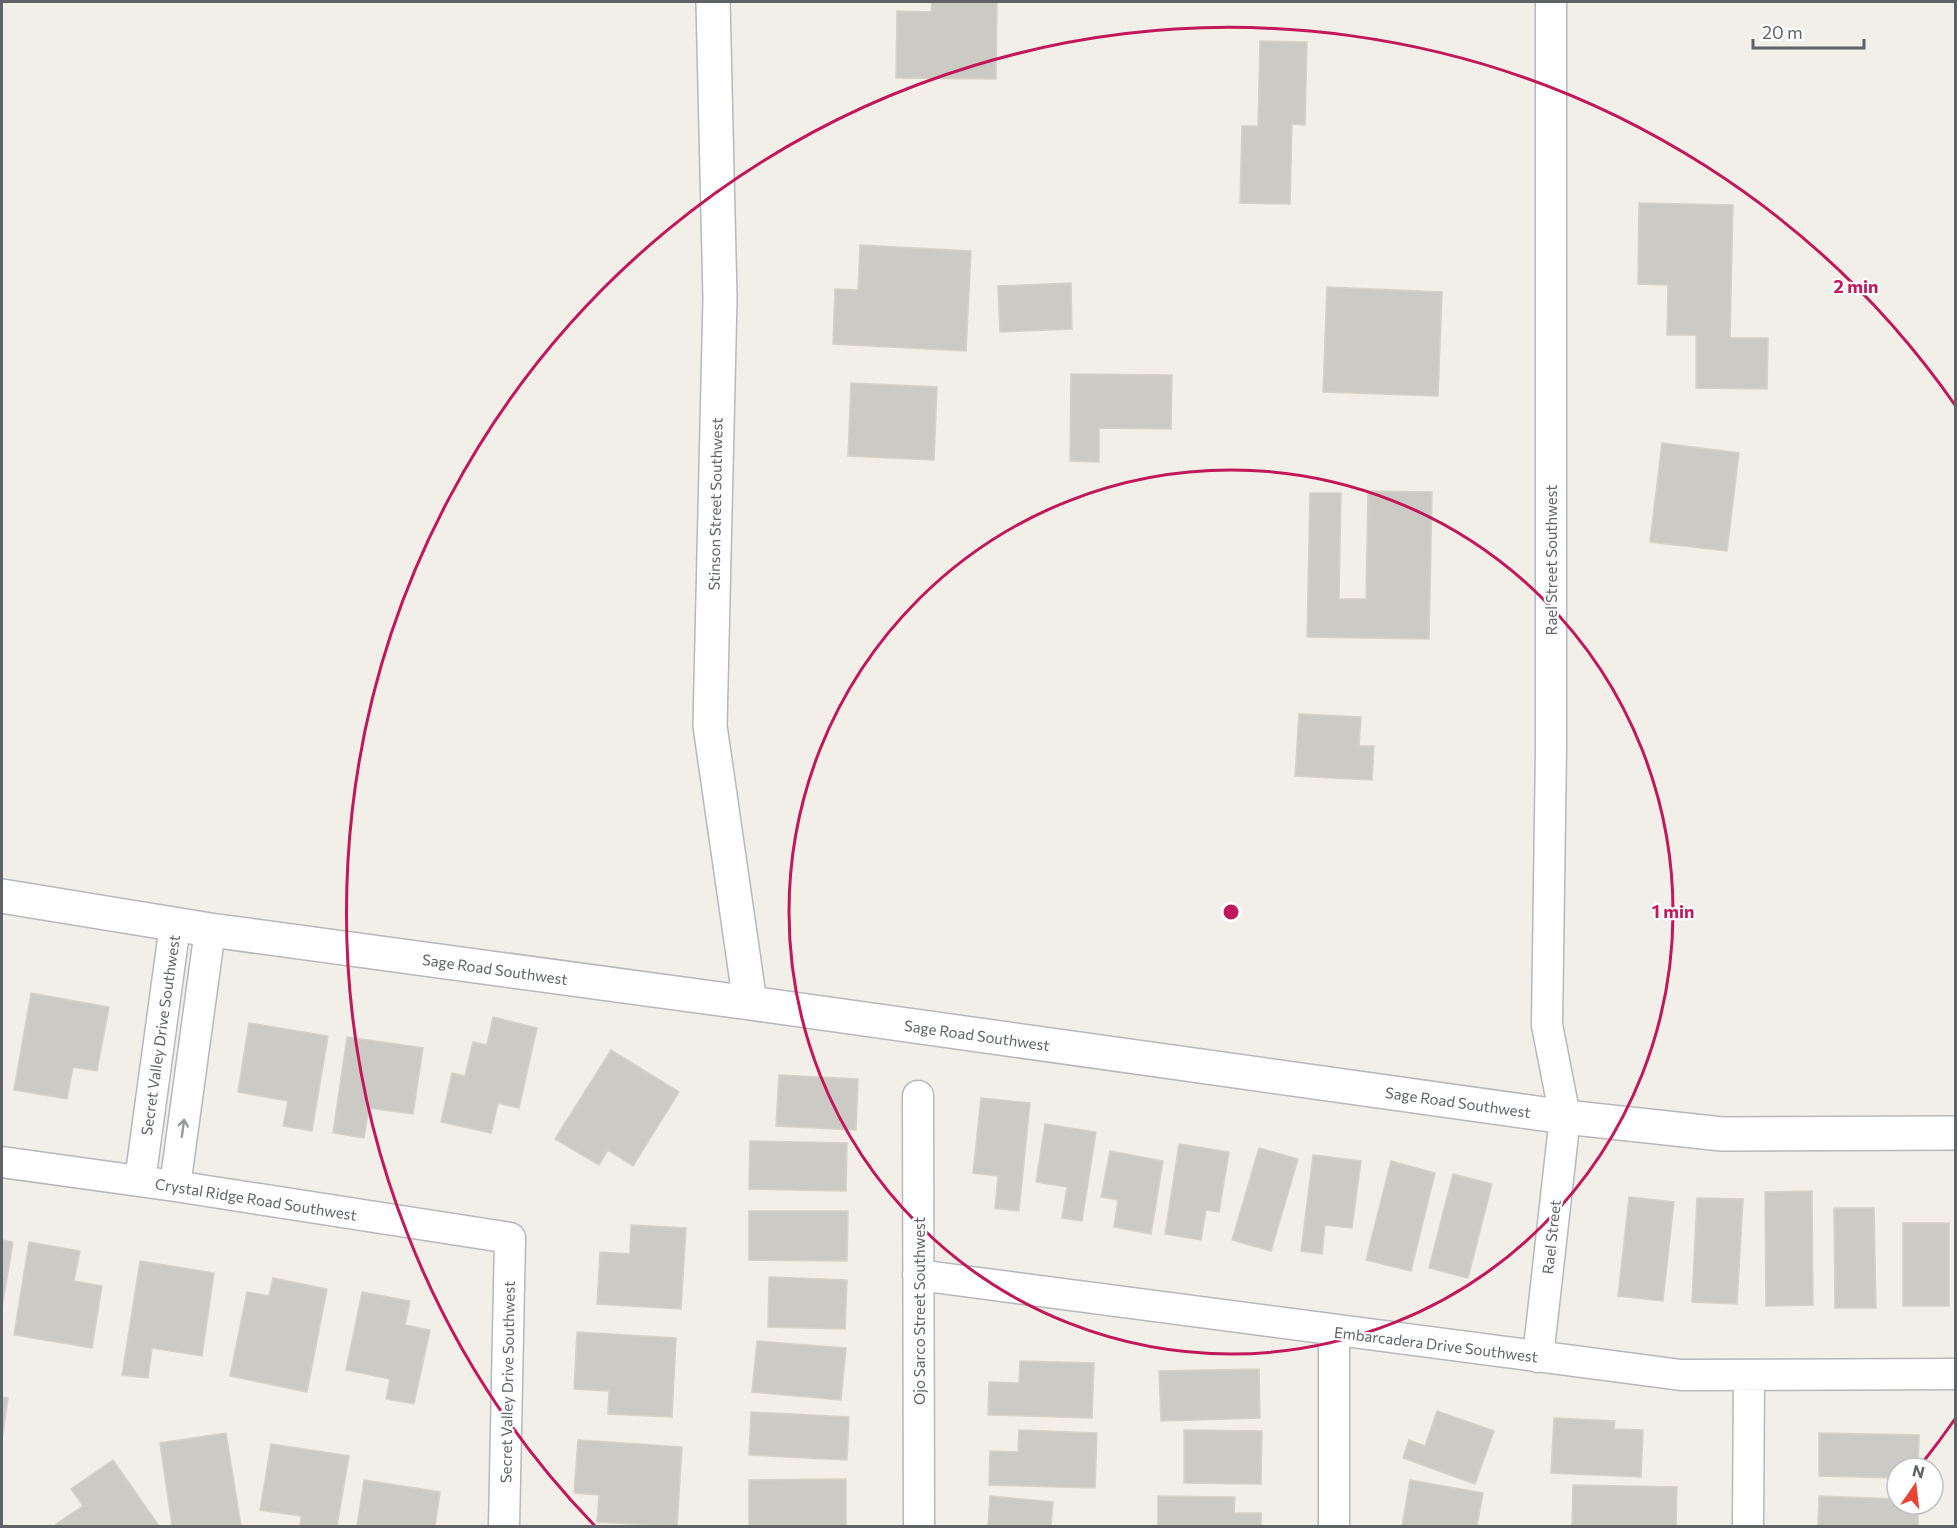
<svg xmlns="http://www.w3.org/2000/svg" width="1957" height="1528" viewBox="0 0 1957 1528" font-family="Commissioner,sans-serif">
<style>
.building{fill:#cccac5;stroke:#d6d1c6;stroke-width:1.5}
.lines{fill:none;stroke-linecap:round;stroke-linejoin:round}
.minor-casing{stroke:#b5b8bc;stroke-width:33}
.tertiary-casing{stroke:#b5b8bc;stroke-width:36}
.minor{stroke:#fff;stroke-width:30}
.tertiary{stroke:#fff;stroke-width:33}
.oneway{stroke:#979a9d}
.ring{fill:none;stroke:#c2185b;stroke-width:3}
.labels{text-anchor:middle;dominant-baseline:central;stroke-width:4.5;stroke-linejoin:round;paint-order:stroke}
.street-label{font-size:15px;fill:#5f6368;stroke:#fff}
.centre{fill:#c2185b;stroke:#fff;stroke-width:3}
.ring-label{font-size:18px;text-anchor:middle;font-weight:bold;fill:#c2185b;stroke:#fff;stroke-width:4.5;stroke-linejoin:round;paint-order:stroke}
</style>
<rect width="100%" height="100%" fill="#f1efe8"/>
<path class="building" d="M932 2H997L996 79 896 78 897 11 931 12Z
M1260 41 1307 42 1305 125 1292 124 1290 204 1240 203 1242 126H1258Z
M1639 203 1733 205 1730 338H1768L1767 389 1696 388V335H1667L1668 285 1638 284Z
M860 245 971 251 966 351 833 344 835 289 858 290Z
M1071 283 1072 329 1000 332 998 286Z
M1327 287 1442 292 1438 396 1323 392Z
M1071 374 1172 375 1171 429 1099 428V462L1070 461Z
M851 383 937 387 934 460 848 456Z
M1662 443 1739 453 1727 551 1650 542Z
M1368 491 1432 492 1429 639 1307 637 1310 493H1341L1339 599H1366Z
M1299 714 1361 717 1359 746H1374L1372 780 1295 776Z
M31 993 109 1007 97 1071 73 1067 67 1099 14 1090Z
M493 1017 537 1028 519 1108 498 1103 491 1133 441 1122 452 1073 465 1076 473 1042 487 1045Z
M249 1023 328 1036 312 1131 283 1126 288 1101 238 1092Z
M347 1037 423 1048 413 1114 369 1108 364 1138 333 1133Z
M611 1050 679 1092 633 1166 608 1150 599 1165 555 1139Z
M779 1075 858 1079 856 1130 776 1126Z
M981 1098 1030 1103 1019 1211 995 1208 998 1176 973 1173Z
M1045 1124 1096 1132 1082 1221 1062 1218 1067 1187 1036 1182Z
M750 1141 847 1143 846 1191 749 1189Z
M1179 1144 1229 1152 1219 1212 1206 1210 1201 1240 1165 1234Z
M1259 1148 1298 1159 1271 1251 1232 1240Z
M1110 1151 1163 1161 1151 1234 1114 1227 1118 1200 1101 1197Z
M1313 1155 1361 1161 1352 1228 1325 1225 1322 1254 1301 1251Z
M1391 1161 1435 1173 1411 1271 1366 1260Z
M1453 1174 1492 1184 1468 1278 1429 1268Z
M1812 1191 1813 1305 1766 1306 1765 1192Z
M1629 1197 1674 1202 1663 1301 1618 1296Z
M1697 1198 1743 1199 1737 1304 1692 1302Z
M1834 1208H1874L1876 1308H1835Z
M749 1211H848L847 1261 749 1260Z
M1903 1223H1949V1306H1903Z
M631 1225 686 1228 681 1309 597 1304 600 1252 630 1254Z
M2 1240 13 1242 2 1308Z
M29 1242 80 1251 74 1281 102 1286 92 1348 14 1335Z
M140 1261 214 1273 202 1356 152 1348 148 1378 122 1375Z
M769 1277 847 1280 845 1329 768 1327Z
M273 1278 327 1289 307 1392 230 1376 247 1292 269 1296Z
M362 1292 410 1301 405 1325 430 1330 414 1404 386 1399 390 1379 346 1370Z
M577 1332 676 1338 672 1417 608 1414 609 1391 574 1389Z
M757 1341 846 1348 841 1400 752 1392Z
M1020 1361 1094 1363 1092 1418 988 1415 989 1382 1019 1383Z
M1259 1369 1260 1418 1161 1421 1159 1371Z
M2 1397 8 1398 2 1440Z
M1437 1411 1494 1431 1475 1484 1403 1458 1409 1440 1425 1446Z
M751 1412 849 1417 847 1460 749 1455Z
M1554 1418 1615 1421 1614 1429 1643 1430 1641 1477 1551 1473Z
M1019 1430 1097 1433 1095 1488 989 1485 990 1451 1018 1452Z
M1184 1430 1262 1431 1261 1484 1184 1483Z
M226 1433 241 1526H172L160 1443Z
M1819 1433 1919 1435 1918 1468H1897V1478L1819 1476Z
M578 1440 682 1447 677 1526 597 1522 599 1495 574 1493Z
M271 1444 349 1456 337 1526H300L301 1516 260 1510Z
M113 1460 159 1526H58L56 1524 83 1506 71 1489Z
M846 1479V1526H749V1480Z
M364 1480 440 1492 435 1526H357Z
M1410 1480 1483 1493 1477 1526H1402Z
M1573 1485 1677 1487 1676 1526H1572Z
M990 1496 1053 1502 1051 1526H988Z
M1158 1496 1235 1497 1234 1513H1261V1526H1158Z
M1819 1496 1897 1499V1504H1918V1526H1818Z"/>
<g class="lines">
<g class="minor-casing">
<path id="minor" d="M918 1096 919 1526
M2 1162 175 1186 510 1238 504 1526
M140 1181 175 925
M175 1186 210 930
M918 1275 1681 1375 1956 1374
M1334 1331V1526
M1538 1357 1565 1117 1547 1025 1551 749V2
M1748 1526 1749 1375"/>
</g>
<g class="tertiary-casing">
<path id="tertiary" d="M713 2 720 298 710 726 750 1003
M2 896 210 930 750 1003 1565 1117 1722 1134 1956 1133"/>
</g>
<use href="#minor" class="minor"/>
<use href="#tertiary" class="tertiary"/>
</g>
<defs><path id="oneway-shaft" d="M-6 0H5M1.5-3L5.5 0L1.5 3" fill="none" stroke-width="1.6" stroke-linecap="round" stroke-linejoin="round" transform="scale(1.5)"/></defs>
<use class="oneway" href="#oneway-shaft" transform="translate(183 1128) rotate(-82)"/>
<g class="ring">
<circle cx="1231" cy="912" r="442"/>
<path d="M1955 1419A884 884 0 0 1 1923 1462M595 1526A884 884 0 1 1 1955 405"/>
</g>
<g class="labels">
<g class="street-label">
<text transform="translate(715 504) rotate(-89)">Stinson Street Southwest</text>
<text transform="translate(1551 560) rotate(-90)">Rael Street Southwest</text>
<text transform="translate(495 969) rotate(8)">Sage Road Southwest</text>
<text transform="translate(160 1035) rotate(-82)">Secret Valley Drive Southwest</text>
<text transform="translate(977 1035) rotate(8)">Sage Road Southwest</text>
<text transform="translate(1458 1102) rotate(8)">Sage Road Southwest</text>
<text transform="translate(256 1199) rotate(9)">Crystal Ridge Road Southwest</text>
<text transform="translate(1551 1237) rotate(-84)">Rael Street</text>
<text transform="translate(919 1311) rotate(-90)">Ojo Sarco Street Southwest</text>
<text transform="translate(1436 1344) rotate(7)">Embarcadera Drive Southwest</text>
<text transform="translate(507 1382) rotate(-89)">Secret Valley Drive Southwest</text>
</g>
</g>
<circle cx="1231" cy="912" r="9" class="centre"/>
<g class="ring-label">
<text x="1856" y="293">2 min</text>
<text x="1673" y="918">1 min</text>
</g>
<rect width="1957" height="1528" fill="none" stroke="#5f6368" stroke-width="6"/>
<g transform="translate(1915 1486) rotate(14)"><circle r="28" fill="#ffffff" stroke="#bfc1c3" stroke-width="1.5"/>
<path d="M0-4.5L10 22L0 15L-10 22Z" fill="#ea4335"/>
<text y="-9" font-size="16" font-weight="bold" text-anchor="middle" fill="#5f6368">N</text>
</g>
<path d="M1753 39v9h111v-9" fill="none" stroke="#5f6368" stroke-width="3"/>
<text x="1762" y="39" font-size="18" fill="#5f6368" stroke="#ffffff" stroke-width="4.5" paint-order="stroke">20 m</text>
</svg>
